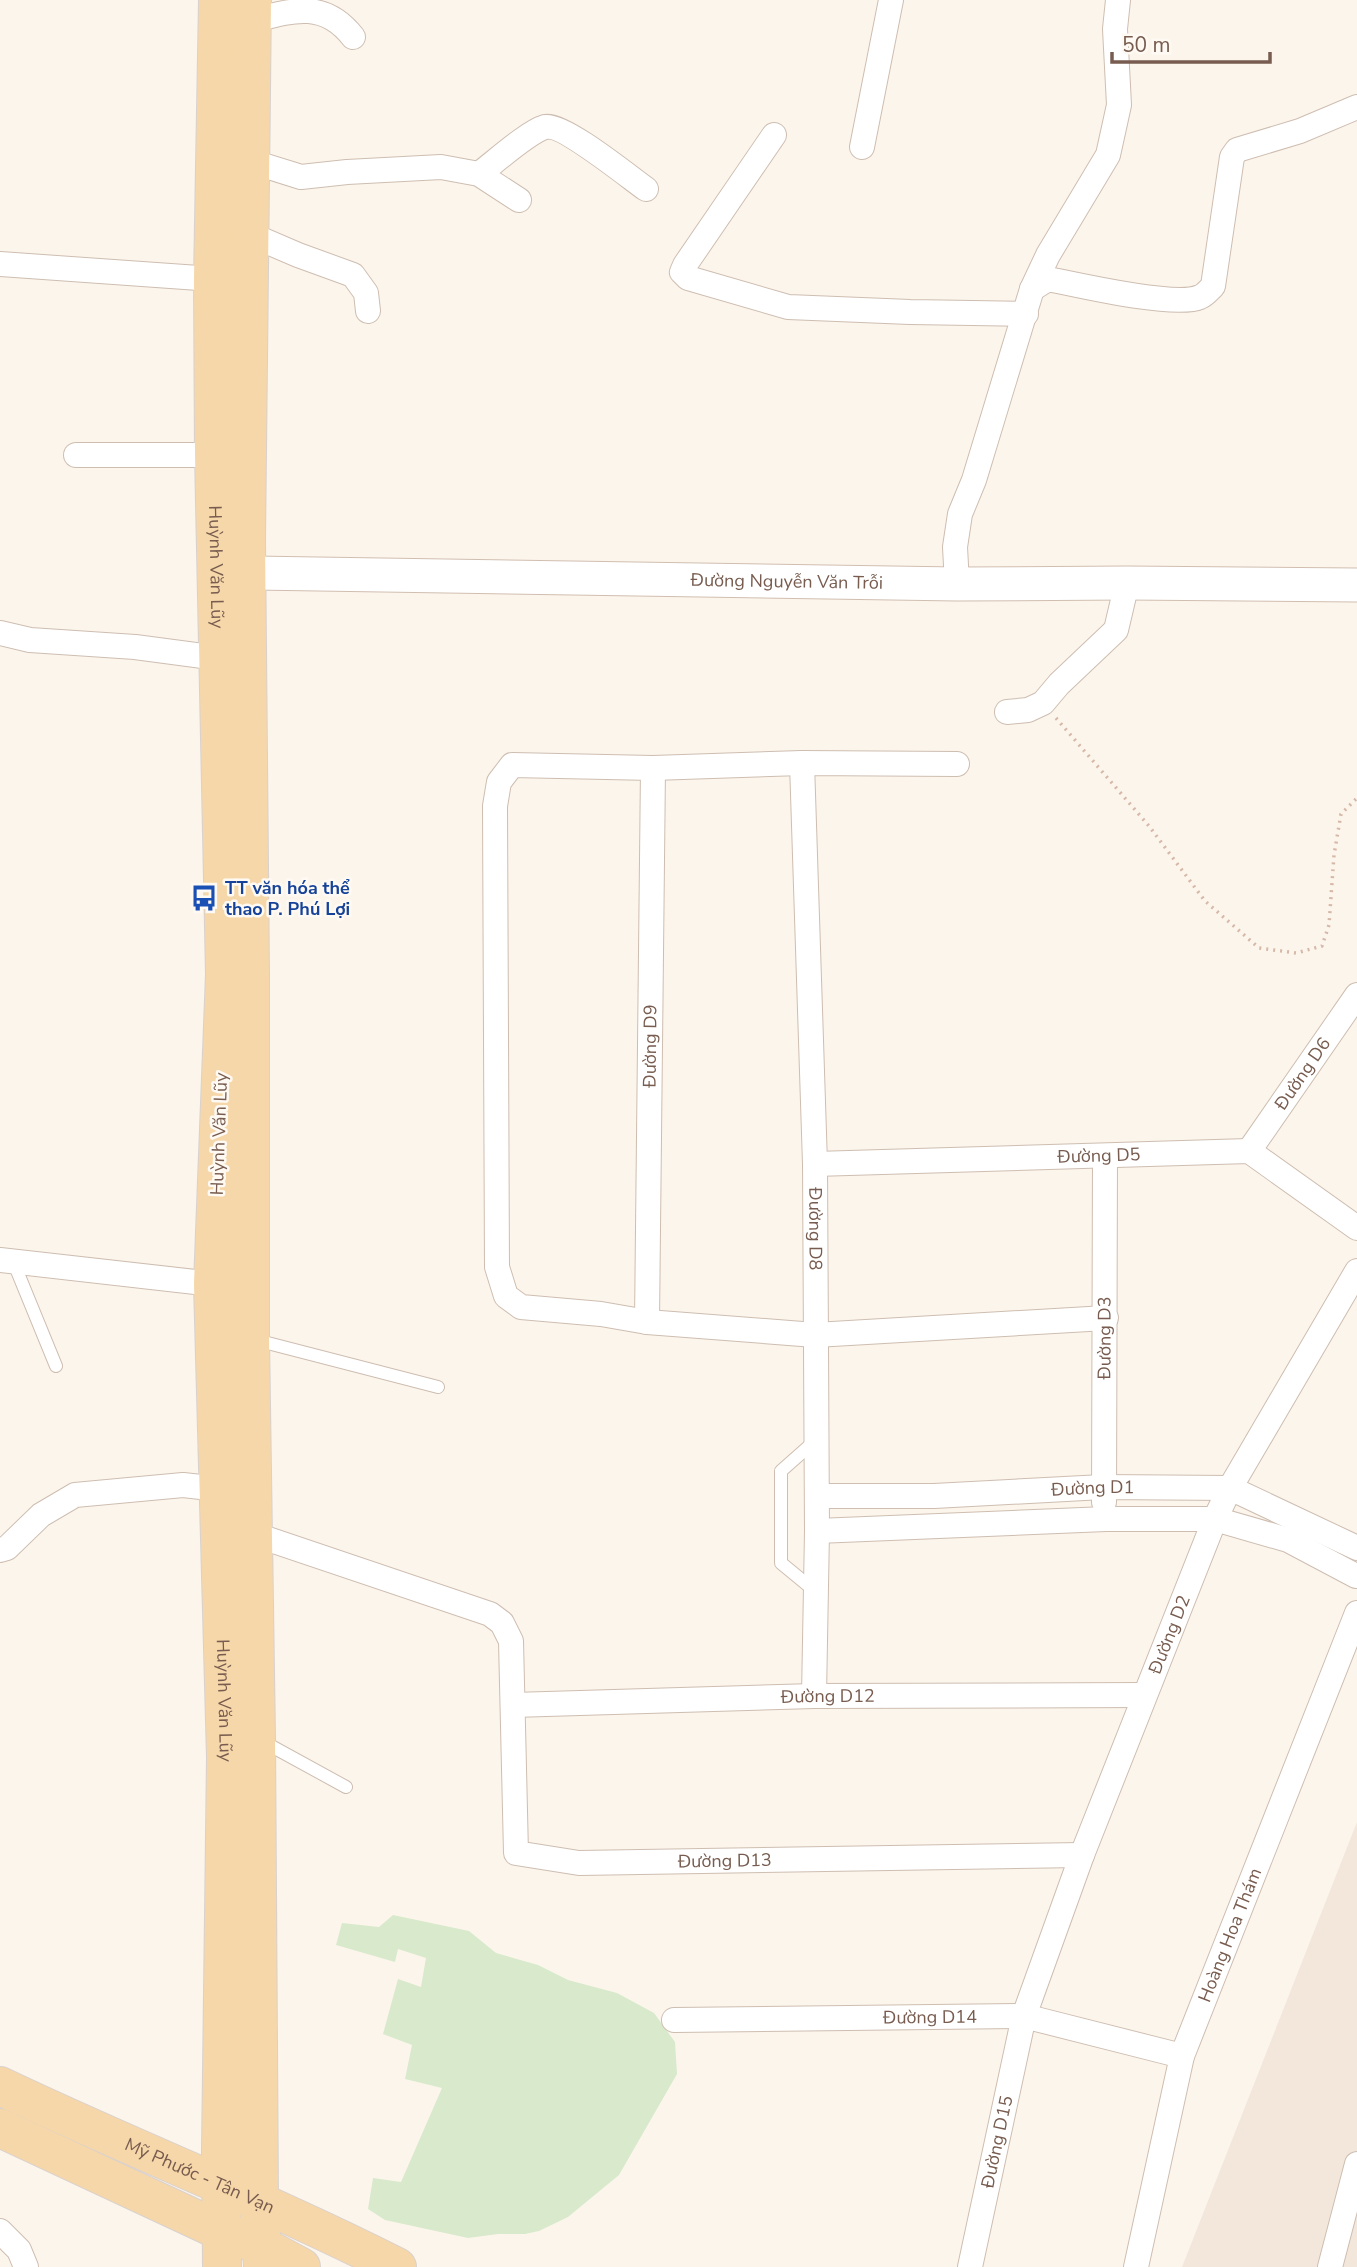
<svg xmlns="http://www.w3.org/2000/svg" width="1357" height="2267" viewBox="0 0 1357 2267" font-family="'Nunito Sans',sans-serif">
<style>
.residential{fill:#f3e7db}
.green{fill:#d8eacb}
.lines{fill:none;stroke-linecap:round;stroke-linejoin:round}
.lane-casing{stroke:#cebeb1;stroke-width:14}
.street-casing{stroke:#cebeb1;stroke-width:26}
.secondary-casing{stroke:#d1beb0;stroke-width:35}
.primary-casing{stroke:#d9d1ce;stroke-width:40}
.path{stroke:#d6b8a8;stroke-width:3.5;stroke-dasharray:2 5;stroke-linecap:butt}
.lane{stroke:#fff;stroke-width:12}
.street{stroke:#fff;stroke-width:24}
.secondary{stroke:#fff;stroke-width:33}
.primary{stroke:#f6d7a9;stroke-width:38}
.labels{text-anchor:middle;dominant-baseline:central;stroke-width:5;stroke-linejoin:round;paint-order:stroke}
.street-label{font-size:18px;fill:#775c4f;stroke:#fefaf3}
.transit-label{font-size:18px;font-weight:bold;fill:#164399;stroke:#fefaf3;text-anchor:start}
</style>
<rect width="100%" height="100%" fill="#fcf5ec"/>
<path class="residential" d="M1357 1822V2267H1182Z"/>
<path class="green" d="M393 1915 469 1931 496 1953 538 1965 568 1980 617 1993 654 2013 675 2042 677 2074 619 2175 568 2217 539 2231 525 2234H498L468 2238 385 2220 368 2209 373 2178 401 2182 442 2088 405 2079 412 2045 383 2034 398 1979 421 1987 426 1958 398 1949 395 1962 336 1945 342 1923 379 1927Z"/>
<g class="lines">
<g class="lane-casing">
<path id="lane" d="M13 1261 56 1366
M256 1340 438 1387
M815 1591 781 1563V1471L816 1440
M262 1741 346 1787"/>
</g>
<g class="street-casing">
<g id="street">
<path d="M252 21C293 10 324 0 353 37"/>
<path d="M774 135 685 265 682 272 688 278 788 307 910 312 1026 314"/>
<path d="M862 147 891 0"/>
<path d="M250 161 301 177 347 172 441 167 479 174 519 200"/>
<path d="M479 174C495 162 528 132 545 127 563 123 629 177 646 189"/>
<path d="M249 234 298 255 353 275 366 293 368 311"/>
<path d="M0 264 213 279"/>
<path d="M1032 289 1048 279C1078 285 1175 308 1200 297 1205 295 1209 290 1213 286L1232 157 1237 150 1300 131 1357 107"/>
<path d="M76 455H214"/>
<path d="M957 584 955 547 960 514 974 480 1032 289 1048 255 1108 155 1119 105 1115 29 1118 0"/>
<path d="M0 633 30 640 135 647 218 658"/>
<path d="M1007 712 1028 710 1043 703 1059 684 1116 630 1127 583"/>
<path id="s1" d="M802 763 815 1164 817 1531 814 1696"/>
<path d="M957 764 802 763 653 768 512 765 499 782 495 806 497 1267 506 1296 521 1307 601 1314 647 1322 815 1335 1106 1318"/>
<path id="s2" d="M1249 1151 1357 995"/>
<path id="s3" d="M815 1164 1249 1151 1357 1228"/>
<path d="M0 1260 213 1284"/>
<path id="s4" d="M647 1322 653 768"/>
<path id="s5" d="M817 1496H934L1103 1487 1230 1488 1357 1548"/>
<path id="s6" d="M1104 1502 1105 1157"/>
<path d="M817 1531 1106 1519H1215L1288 1540 1356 1576"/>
<path id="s7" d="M253 1534 490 1614 502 1623 511 1641 516 1853 579 1863 1082 1855"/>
<path d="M0 1550 7 1548 41 1515 75 1495 183 1485 219 1489"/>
<path id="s8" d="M513 1705 814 1696 1144 1695"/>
<path id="s9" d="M674 2020 1024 2016 1182 2056"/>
<path d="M0 2231 19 2250 26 2267"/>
<path id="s10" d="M970 2267 1024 2016 1082 1855 1215 1519 1230 1488 1357 1271"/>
<path id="s11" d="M1136 2267 1182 2056 1357 1613"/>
<path d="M1330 2267 1357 2164"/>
</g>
</g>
<g class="secondary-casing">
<g id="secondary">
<path id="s12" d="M222 575 247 573 957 584 1127 583 1357 585"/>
</g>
</g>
<g class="primary-casing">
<g id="primary">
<path id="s13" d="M218 0 213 279 214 455 225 974 213 1284 226 1757 221 2151 222 2267"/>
<path d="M252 0 246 540 250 975V1338L256 1738 259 2200 263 2267"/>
<path id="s14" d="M0 2086C132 2149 267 2201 397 2267"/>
<path d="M0 2128 221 2231 262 2246 301 2267"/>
</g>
</g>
<path class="path" d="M1056 718 1149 826 1205 901 1259 948 1296 953 1322 946 1329 925 1334 855 1341 814 1357 798"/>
<use href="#lane" class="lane"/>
<use href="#street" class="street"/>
<use href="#secondary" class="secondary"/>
<use href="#primary" class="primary"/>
</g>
<defs>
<g id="bus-bare" transform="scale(2.1)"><path d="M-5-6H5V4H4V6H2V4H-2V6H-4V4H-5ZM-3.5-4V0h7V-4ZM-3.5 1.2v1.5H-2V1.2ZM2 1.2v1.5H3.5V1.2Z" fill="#1a4fb4" stroke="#fefaf3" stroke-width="2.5" paint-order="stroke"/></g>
</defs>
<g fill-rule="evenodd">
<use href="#bus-bare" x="204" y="898"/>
</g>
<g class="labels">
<g class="street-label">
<text stroke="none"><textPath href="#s13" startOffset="567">Huỳnh Văn Lũy</textPath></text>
<text stroke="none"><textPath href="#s12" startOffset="565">Đường Nguyễn Văn Trỗi</textPath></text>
<text stroke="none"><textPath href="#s4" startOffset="276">Đường D9</textPath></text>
<text stroke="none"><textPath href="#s2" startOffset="94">Đường D6</textPath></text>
<text transform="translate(219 1134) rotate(-88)">Huỳnh Văn Lũy</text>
<text stroke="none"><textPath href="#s3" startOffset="284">Đường D5</textPath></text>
<text stroke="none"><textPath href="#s1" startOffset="466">Đường D8</textPath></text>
<text stroke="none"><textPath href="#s6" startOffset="164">Đường D3</textPath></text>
<text stroke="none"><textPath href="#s5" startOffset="276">Đường D1</textPath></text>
<text stroke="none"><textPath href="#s10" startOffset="665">Đường D2</textPath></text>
<text stroke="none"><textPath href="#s8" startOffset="315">Đường D12</textPath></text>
<text stroke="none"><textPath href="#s13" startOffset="1701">Huỳnh Văn Lũy</textPath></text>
<text stroke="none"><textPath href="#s7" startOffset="707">Đường D13</textPath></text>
<text stroke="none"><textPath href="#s11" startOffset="346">Hoàng Hoa Thám</textPath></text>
<text stroke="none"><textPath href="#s9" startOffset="256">Đường D14</textPath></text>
<text stroke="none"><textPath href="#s10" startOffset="128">Đường D15</textPath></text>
<text stroke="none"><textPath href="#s14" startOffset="219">Mỹ Phước - Tân Vạn</textPath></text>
</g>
<g class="transit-label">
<text x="225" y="888">TT văn hóa thể<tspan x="225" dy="21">thao P. Phú Lợi</tspan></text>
</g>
</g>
<path d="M1112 52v10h158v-10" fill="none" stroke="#775c4f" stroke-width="3.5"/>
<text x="1122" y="52" font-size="21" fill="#775c4f" stroke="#fefaf3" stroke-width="5" paint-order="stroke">50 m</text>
</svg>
